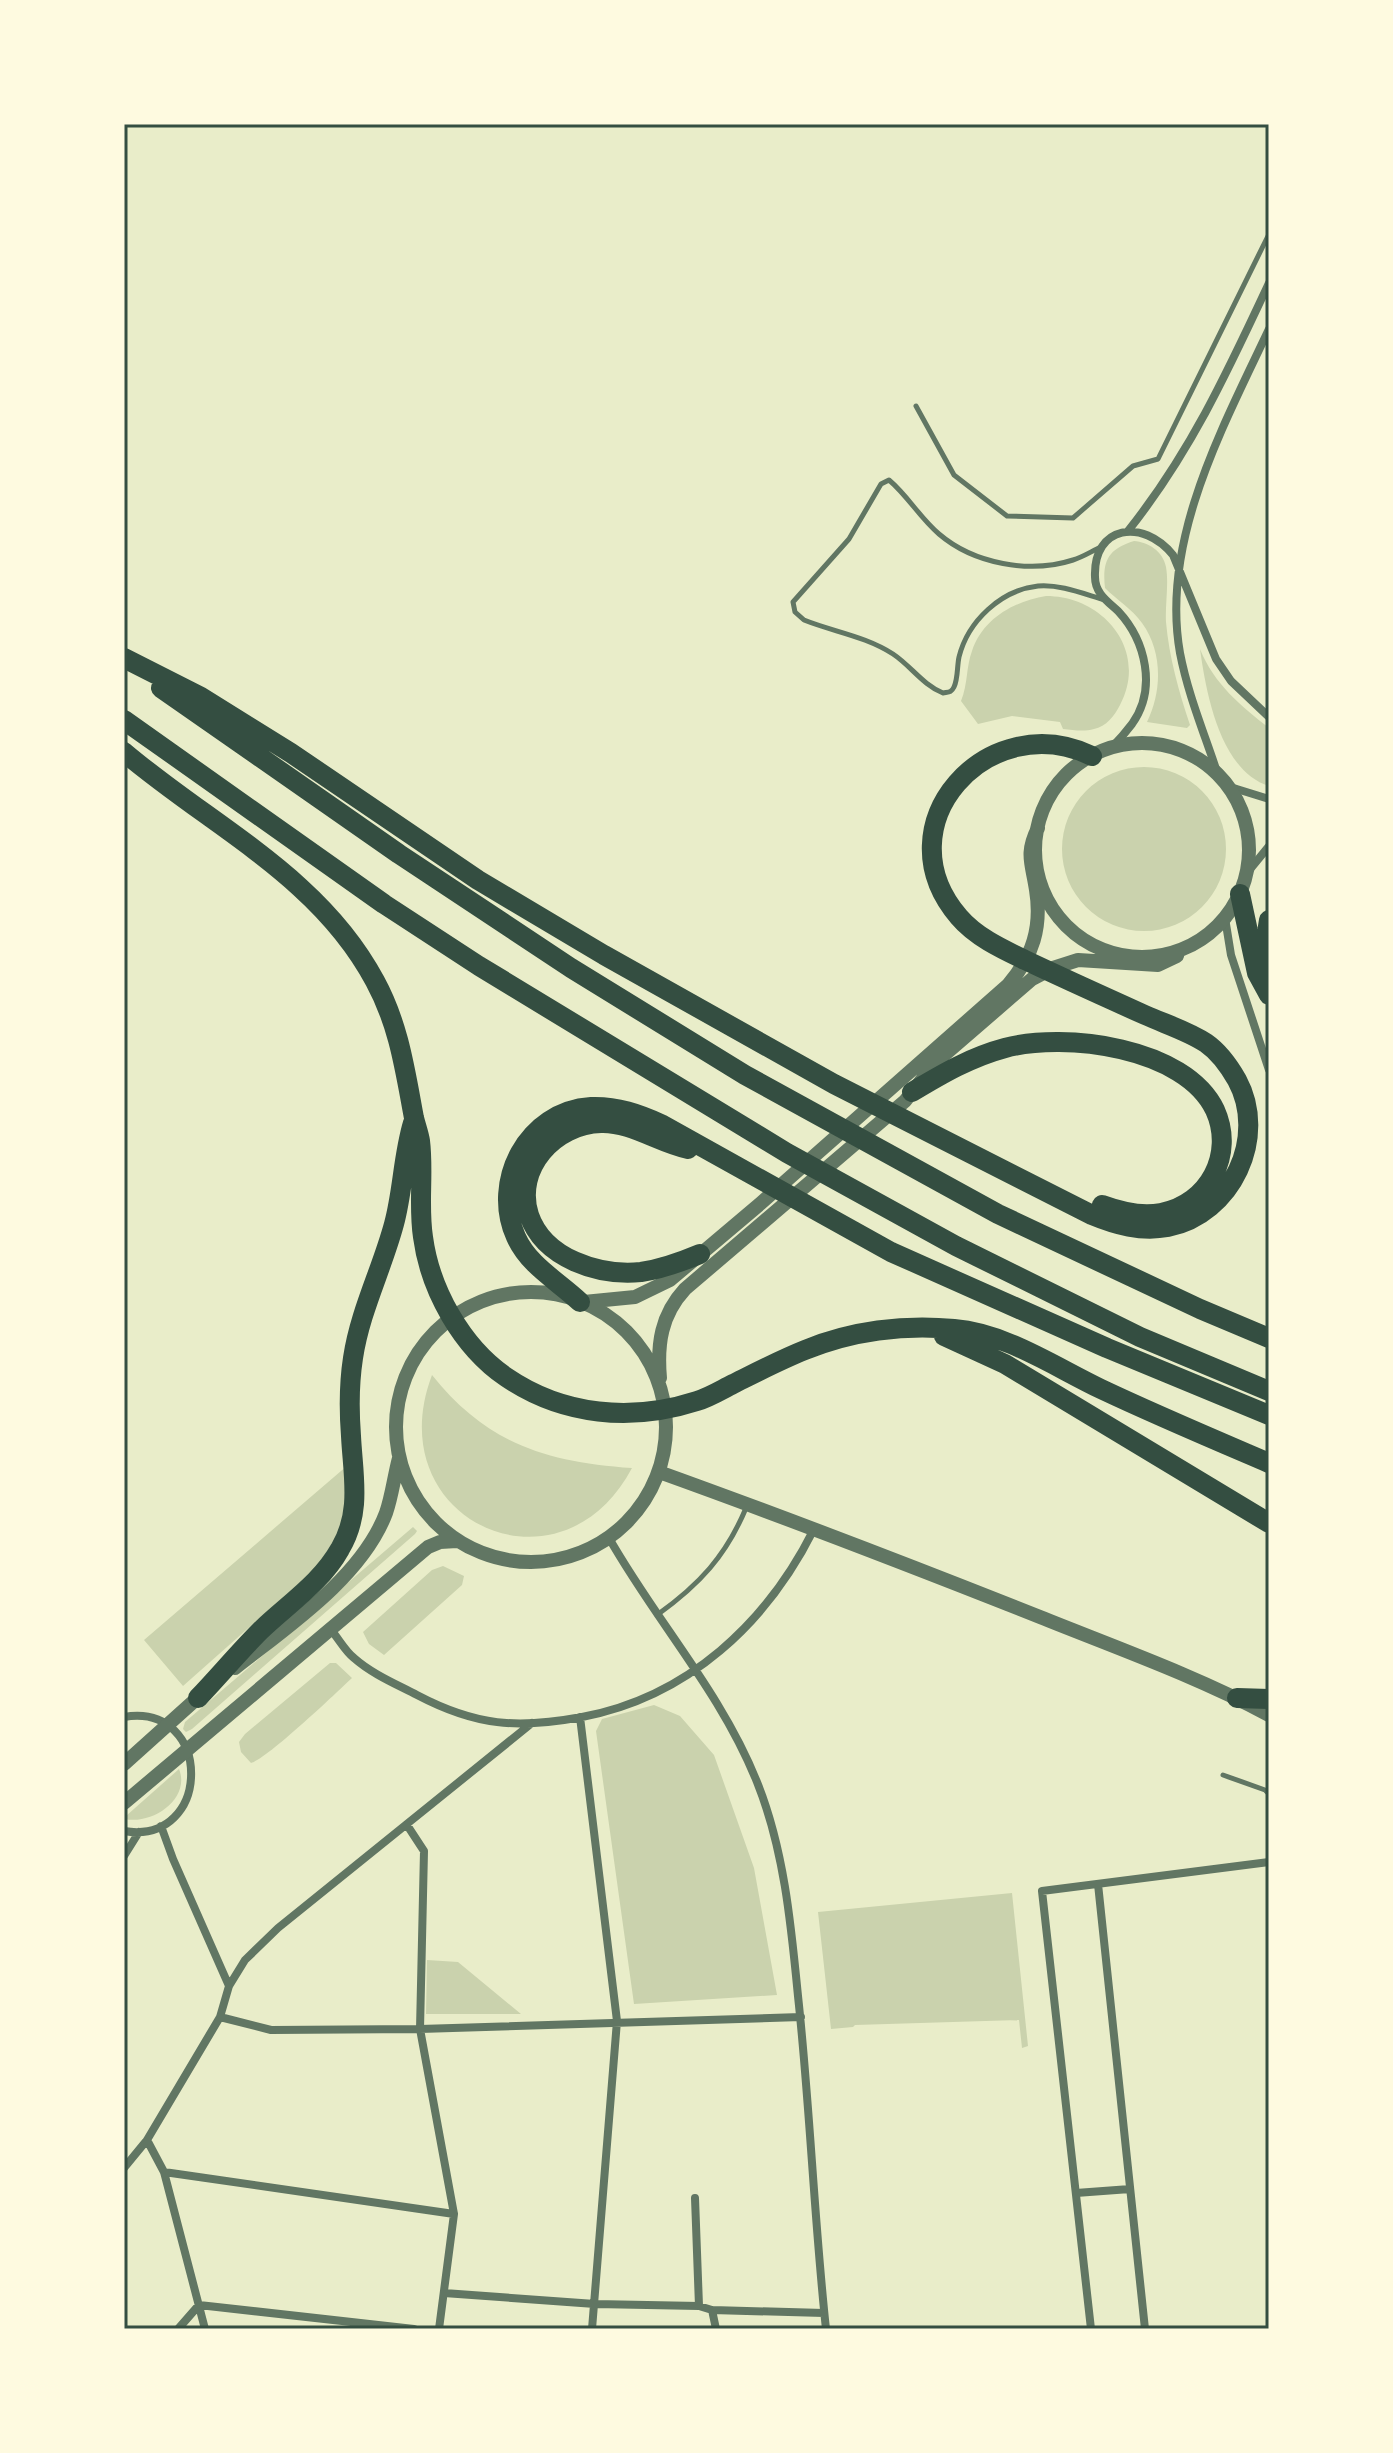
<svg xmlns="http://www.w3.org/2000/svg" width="1393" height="2453" viewBox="0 0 1393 2453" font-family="Inter,sans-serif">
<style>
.green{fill:#cad2ad}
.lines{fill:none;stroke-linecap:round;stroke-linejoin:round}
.service{stroke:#617663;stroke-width:5}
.minor{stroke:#617663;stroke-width:8}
.tertiary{stroke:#617663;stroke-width:14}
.motorway{stroke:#344e41;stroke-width:20}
.neatline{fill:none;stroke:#344e41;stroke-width:3}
</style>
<rect width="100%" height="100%" fill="#e9edc9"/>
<path class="green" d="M1134 541C1148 542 1163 551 1166 567 1169 584 1165 605 1166 622 1169 657 1179 692 1190 725L1187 728 1147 722C1162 691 1163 652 1142 623 1132 609 1117 600 1105 588 1102 561 1108 549 1134 541Z
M1046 596C1103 596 1149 650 1120 705 1115 715 1106 727 1094 729 1084 732 1073 730 1063 729L1060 722 1012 716 978 724 961 701C968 684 966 667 972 651 983 618 1015 601 1046 596Z
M1200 649C1214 684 1241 706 1269 728V786C1220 771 1206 692 1200 649Z
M1062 849a82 82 0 1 1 164 0a82 82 0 1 1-164 0Z
M432 1375C487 1444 547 1462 632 1468 560 1604 377 1520 432 1375Z
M348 1465 344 1526 316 1568 183 1686 144 1640Z
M413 1527 417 1531 415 1534 192 1729 186 1732 183 1729 185 1722Z
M443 1566 464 1576 462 1585 384 1655 369 1644 363 1632 432 1570Z
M330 1663H336L352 1678C335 1694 267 1759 251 1763L241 1752 239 1742 245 1734Z
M654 1705 680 1716 714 1755 754 1868 777 1995 634 2004 596 1731 602 1719Z
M179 1769C191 1799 152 1825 125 1819L126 1816Z
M1012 1893 1028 2046 1022 2048 1019 2020 855 2025 853 2027 831 2029 818 1912Z
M427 1960 458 1962 521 2014H426Z"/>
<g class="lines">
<path class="service" d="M916 406 954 475 1007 516 1073 518 1133 466 1158 459 1269 234
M1101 547C1092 551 1083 557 1073 560 1030 574 974 564 939 534 920 518 908 496 889 480L881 484 849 539 793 602 795 612 804 620C834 632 865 636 893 654 911 666 923 685 943 693 949 692 951 693 954 687 958 679 957 666 959 657 968 621 1001 590 1038 586 1060 584 1084 594 1105 600
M657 1615C699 1585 726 1556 746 1508
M1223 1775 1265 1790 1269 1794"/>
<path class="minor" d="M1128 531C1190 453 1227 373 1269 283
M1112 747C1119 740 1126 732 1132 724 1157 689 1146 641 1118 611 1107 601 1095 593 1095 577 1093 525 1143 518 1173 555L1216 659 1231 681 1269 717
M1218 775C1205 735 1188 695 1180 653 1160 541 1223 427 1269 329
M1227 786 1269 799
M1247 873 1269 846
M1225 918 1231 955 1269 1070
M609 1538C656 1621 721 1692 757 1782 784 1849 791 1924 798 1996 810 2107 814 2218 826 2329
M331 1630C339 1639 345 1651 354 1658 372 1674 396 1684 417 1695 476 1726 517 1729 582 1717 688 1697 767 1623 814 1529
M124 1717C214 1702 213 1846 124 1831
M580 1717 617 2021 592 2329
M407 1825 424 1851 420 2029 454 2214 439 2329
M161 1826 173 1859 229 1986
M124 1856 139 1832
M1098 1884 1145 2329
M220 2017 271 2030 420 2029 801 2017
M147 2140 164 2172 205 2329
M124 2168 147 2140 220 2017 229 1986 245 1960 278 1928 532 1723
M164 2172 454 2214
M1076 2193 1130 2189
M695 2198 699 2306
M444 2293 595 2304 699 2306 712 2310 824 2313
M712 2310 716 2329
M178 2329 199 2305 414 2329
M1091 2329 1042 1891 1269 1862"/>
<path class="tertiary" d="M1035 850a107 107 0 1 1 214 0a107 107 0 1 1-214 0Z
M396 1427a135 135 0 1 1 270 0a135 135 0 1 1-270 0Z
M584 1302 635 1297 670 1280 761 1203 1008 985C1033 956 1042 927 1036 890 1032 863 1025 854 1038 828
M660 1378C657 1344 661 1315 685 1289L905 1101 936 1062 1032 979 1053 968 1078 960 1158 965 1177 956 1178 951
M659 1472C787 1518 914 1567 1040 1617 1117 1648 1196 1676 1269 1715
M235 1668C287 1627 362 1577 386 1513 392 1496 394 1477 399 1458
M124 1764 203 1693
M124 1803 428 1547 440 1542 457 1541"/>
<path class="motorway" d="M124 658 201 697 291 753 478 880 604 955 834 1084 1092 1215C1116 1225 1141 1232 1168 1227 1232 1214 1268 1137 1237 1080 1229 1066 1219 1052 1206 1043 1188 1031 1165 1024 1145 1015 1105 997 1065 979 1025 960 1002 949 976 937 959 917 880 825 988 706 1092 756
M161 688 399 854 571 968 745 1075 998 1214 1200 1309 1269 1338
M124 720 384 904 479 966 787 1153 956 1246 1140 1337 1269 1391
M124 752C211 826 319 876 375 981 399 1025 405 1070 414 1118 416 1126 419 1134 420 1141 424 1173 418 1205 423 1237 430 1290 462 1347 506 1377 563 1416 632 1422 697 1401 710 1397 721 1390 733 1384 757 1372 780 1360 805 1350 851 1331 904 1324 954 1329 1005 1333 1055 1367 1101 1389 1156 1415 1213 1439 1269 1463
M1240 894 1257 973 1269 995
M1269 920 1265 945 1269 969
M912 1092C942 1074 971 1057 1005 1048 1065 1032 1185 1047 1215 1110 1235 1154 1209 1204 1161 1213 1141 1217 1121 1212 1102 1205
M688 1149C659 1143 631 1122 601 1123 555 1124 514 1168 529 1215 544 1259 599 1276 641 1272 662 1269 681 1262 700 1254
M580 1302C558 1281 529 1266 516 1237 491 1182 527 1111 591 1107 617 1106 639 1114 661 1124L891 1252 1107 1348 1269 1415
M944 1336 1005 1364 1269 1523
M198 1698C219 1676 239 1652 260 1631 288 1604 321 1583 340 1549 362 1512 353 1476 351 1436 349 1410 349 1384 353 1358 360 1311 382 1269 394 1224 403 1191 403 1156 413 1123
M1237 1698 1269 1699"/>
</g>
<rect width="1393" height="2453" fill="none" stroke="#fefae0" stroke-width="252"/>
<rect x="126" y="126" width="1141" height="2201" class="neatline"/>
</svg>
